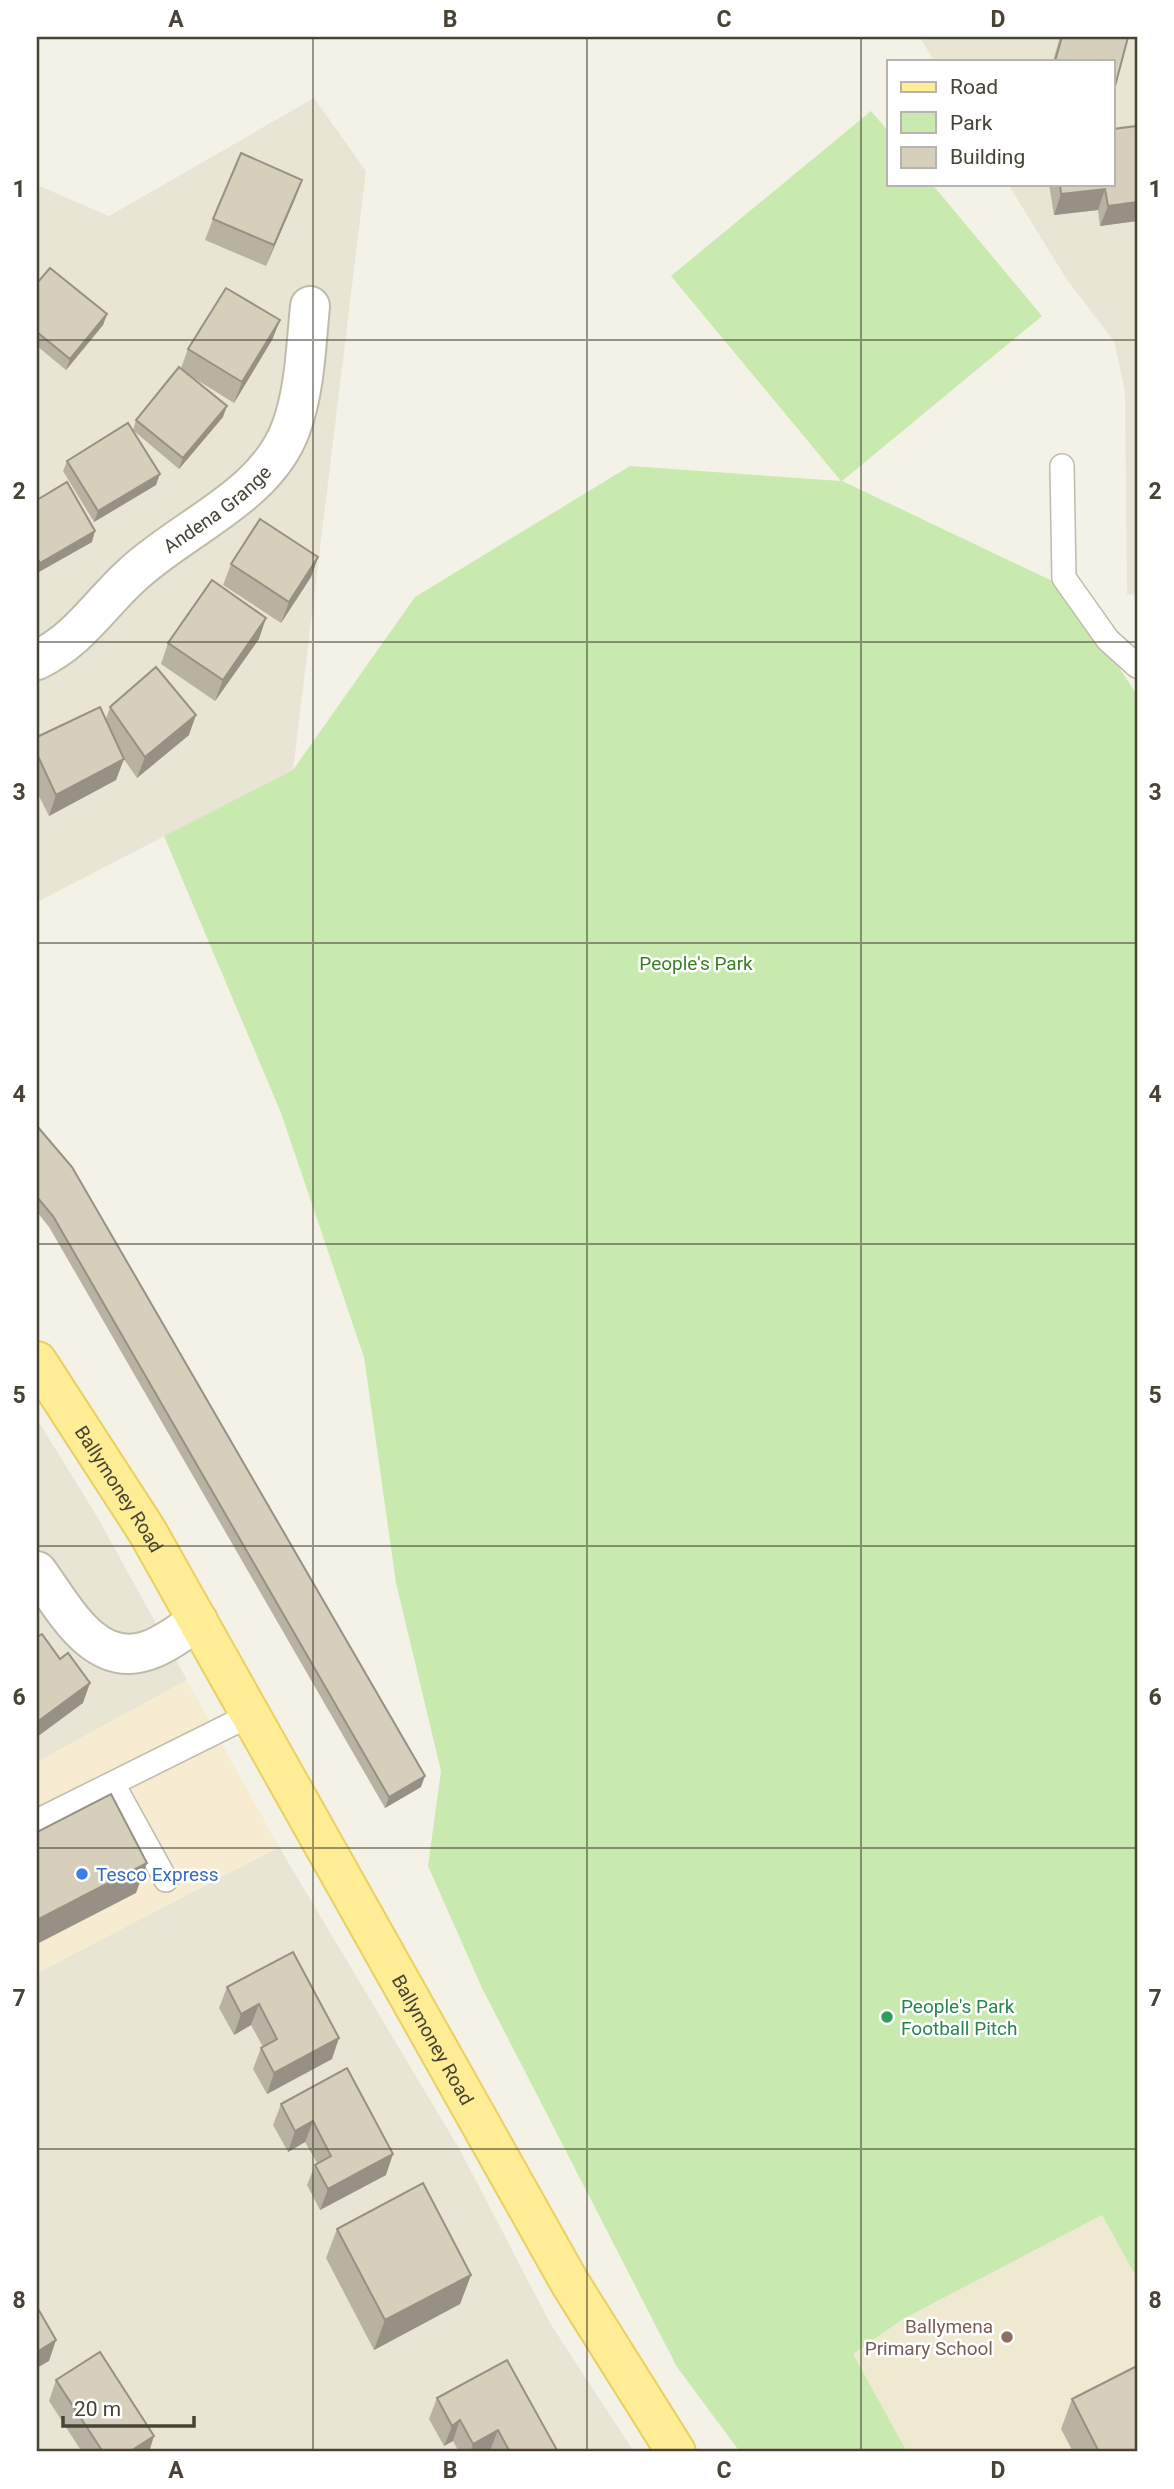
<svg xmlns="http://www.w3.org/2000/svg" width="1174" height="2489" viewBox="0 0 1174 2489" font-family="Roboto,sans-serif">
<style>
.residential{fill:#e8e5d5}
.commercial{fill:#f7ecd1}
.education{fill:#eee9d0}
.green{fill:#c8eaae}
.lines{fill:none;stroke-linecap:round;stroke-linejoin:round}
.service-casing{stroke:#c0bba9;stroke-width:26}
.minor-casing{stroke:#c0bba9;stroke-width:42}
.primary-casing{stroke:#e9d060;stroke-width:42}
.service{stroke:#fff;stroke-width:23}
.minor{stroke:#fff;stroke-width:38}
.primary{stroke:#ffed95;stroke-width:38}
.wall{fill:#b8b2a2}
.shaded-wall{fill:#969184}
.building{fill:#d6cfbc;stroke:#969184;stroke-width:2}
.grid{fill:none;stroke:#484335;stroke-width:2;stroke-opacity:0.55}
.shop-dot{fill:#3f7fe0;stroke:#fff;stroke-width:2.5}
.leisure-dot{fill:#2e9e5b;stroke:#fff;stroke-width:2.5}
.education-dot{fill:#8d6e63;stroke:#fff;stroke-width:2.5}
.labels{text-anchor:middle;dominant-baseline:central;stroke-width:5;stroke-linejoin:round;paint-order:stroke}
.street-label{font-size:19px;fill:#484335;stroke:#fff}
.park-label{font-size:19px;fill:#3c7d26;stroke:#fff}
.shop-label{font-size:19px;fill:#366cbe;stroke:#fff;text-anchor:start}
.leisure-label{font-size:19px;fill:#27864d;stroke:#fff;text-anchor:start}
.education-label{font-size:19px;fill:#785e54;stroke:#fff;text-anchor:end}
.neatline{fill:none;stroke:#484335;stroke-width:2.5}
.grid-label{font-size:23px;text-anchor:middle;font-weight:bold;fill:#484335}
</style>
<rect width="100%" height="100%" fill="#f4f2e7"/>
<path class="residential" d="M920 37H1137V595L1127 594 1125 392 1114 341 1067 280 1008 184H1113V61H934Z
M314 98 366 171 293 770 37 902V185L109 216Z
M37 1419 98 1518 187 1680 37 1762Z
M279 1847 460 2150 550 2323 634 2452H37V1973Z"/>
<path class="commercial" d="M187 1680 279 1847 37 1973V1762Z"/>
<path class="education" d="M1102 2215 1137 2278V2452H907L852 2354 903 2319Z"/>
<path class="green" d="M871 111 889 132V184H932L1042 316 842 481 1067 588 1137 695V2278L1102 2215 903 2319 853 2354 907 2452H740L677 2367 482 1988 428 1866 441 1771 396 1583 364 1357 281 1113 164 836 293 770 415 597 630 466 841 481 671 276Z"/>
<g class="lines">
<g class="service-casing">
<path id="service" d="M1062 466 1064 578 1108 640 1137 666
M113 1784 166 1880
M37 1821 250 1715"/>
</g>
<g class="minor-casing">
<g id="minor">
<path id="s1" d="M37 660C79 640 98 606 132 575 183 527 266 497 291 428 305 390 306 346 310 306"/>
<path d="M37 1571C63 1606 93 1668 146 1651 164 1646 182 1631 198 1621"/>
</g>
</g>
<g class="primary-casing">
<g id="primary">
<path id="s2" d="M37 1361 147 1531 570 2283 676 2452"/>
</g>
</g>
<use href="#service" class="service"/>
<use href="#minor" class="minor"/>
<use href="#primary" class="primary"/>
</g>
<path class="wall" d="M1060 37H1128L1113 61H1053Z
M1137 126V221L1100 226 1098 210 1054 215 1049 184H1113Z
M302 180 294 201 266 266 205 240 213 219Z
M37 283 107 314 103 325 66 370 37 346Z
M280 320 272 340 234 403 189 375 223 417 179 469 134 431 156 485 94 522 63 471 67 461 133 430 136 420 181 368 188 349Z
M37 500 92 542 37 573Z
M318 557 311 577 281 623 223 585 231 564Z
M259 639 215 701 161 664 168 643Z
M110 707 189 735 137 778 121 755 116 780 49 816 37 792V794V737L106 719Z
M37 1126 421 1787 385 1808 49 1227 37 1212Z
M293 1952 332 2059 267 2094 253 2069 261 2048 263 2047 251 2025 234 2035 219 2008 227 1987Z
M347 2068 386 2175 320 2210 307 2185 315 2165 317 2163 305 2142 288 2152 273 2125 281 2104Z
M337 2229 471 2275 460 2304 374 2350 326 2258Z
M56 2380 149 2452H82L49 2401Z
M437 2398 558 2452H491L490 2451 487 2452H459L453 2441 444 2446 429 2419Z
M1072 2399 1137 2452H1073L1061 2429Z"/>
<path class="shaded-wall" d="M302 180 294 201 266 266 274 245Z
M1105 189 1098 210 1054 215 1061 194Z
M1137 202V221L1100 226 1108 206Z
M107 314 103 325 66 370 70 359Z
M280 320 272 340 234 403 242 382Z
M227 406 223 417 179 469 183 458Z
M160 474 156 485 94 522 98 511Z
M95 531 92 542 37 573 40 563Z
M318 557 311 577 281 623 289 602Z
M266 618 259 639 215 701 223 680Z
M196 715 189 735 137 778 145 757Z
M124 759 116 780 49 816 56 795Z
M90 1683 83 1703 37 1737V1722Z
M425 1776 421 1787 385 1808 389 1797Z
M147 1863 136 1893 37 1944V1920Z
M259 2004 251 2025 234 2035 241 2014Z
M339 2038 332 2059 267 2094 274 2073Z
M313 2121 305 2142 288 2152 295 2131Z
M393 2154 386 2175 320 2210 328 2189Z
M471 2275 460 2304 374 2350 385 2320Z
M56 2340 49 2361 37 2368V2352Z
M460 2420 453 2441 444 2446 452 2426Z
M498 2430 490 2451 487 2452H470L473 2444Z
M154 2436 149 2452H129Z"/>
<path class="building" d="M1062 37H1128L1113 94V61H1055Z
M1137 126V202L1108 206 1105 189 1061 194 1060 184H1113V129Z
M241 153 302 180 274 245 213 219Z
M50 268 107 314 70 359 37 332V283Z
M226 288 280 320 242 382 188 349Z
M179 367 227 406 183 458 136 420Z
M128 423 160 474 98 511 67 461Z
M67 482 95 531 40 563 37 558V500Z
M260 519 318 557 289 602 231 564Z
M212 580 266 618 223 680 168 643Z
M156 667 196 715 145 757 110 707Z
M100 707 124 759 56 795 37 754V737Z
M37 1126 72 1167 425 1776 389 1797 53 1216 37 1197Z
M42 1634 60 1659 68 1653 90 1683 37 1722V1637Z
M111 1794 147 1863 37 1920V1832Z
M293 1952 339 2038 274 2073 261 2048 277 2039 259 2004 241 2014 227 1987Z
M347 2068 393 2154 328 2189 315 2165 331 2156 313 2121 295 2131 281 2104Z
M423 2183 471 2275 385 2320 337 2229Z
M37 2307 56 2340 37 2352Z
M100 2352 154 2436 129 2452H103L56 2380Z
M507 2360 558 2452H510L498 2430 473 2444 460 2420 452 2426 437 2398Z
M1137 2366V2452H1099L1072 2399Z"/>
<path class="grid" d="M313 37V2452M587 37V2452M861 37V2452M37 340H1137M37 642H1137M37 943H1137M37 1244H1137M37 1546H1137M37 1848H1137M37 2149H1137"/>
<circle class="shop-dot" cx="82" cy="1874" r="7"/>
<circle class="leisure-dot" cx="887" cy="2017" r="7"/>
<circle class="education-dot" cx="1007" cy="2337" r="7"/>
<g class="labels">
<g class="street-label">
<text stroke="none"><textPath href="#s1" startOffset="236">Andena Grange</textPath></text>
<text stroke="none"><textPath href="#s2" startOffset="152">Ballymoney Road</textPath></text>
<text stroke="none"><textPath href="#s2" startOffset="786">Ballymoney Road</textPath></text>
</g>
<g class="park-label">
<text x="696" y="963">People's Park</text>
</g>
<g class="shop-label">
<text x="96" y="1874">Tesco Express</text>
</g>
<g class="leisure-label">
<text x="901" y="2006">People's Park<tspan x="901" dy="22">Football Pitch</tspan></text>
</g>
<g class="education-label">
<text x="993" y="2326">Ballymena<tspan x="993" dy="22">Primary School</tspan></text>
</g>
</g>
<rect width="1174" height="2489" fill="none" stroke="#ffffff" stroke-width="77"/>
<rect x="887" y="60" width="228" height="126" fill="#ffffff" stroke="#b6b4ae" stroke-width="2"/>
<rect x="901" y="82" width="35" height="10" fill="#ffed95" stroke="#b6b4ae" stroke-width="2"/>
<text x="950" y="94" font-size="21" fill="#484335">Road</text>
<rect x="901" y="112" width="35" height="21" fill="#c8eaae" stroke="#b6b4ae" stroke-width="2"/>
<text x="950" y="130" font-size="21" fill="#484335">Park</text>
<rect x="901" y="147" width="35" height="21" fill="#d6cfbc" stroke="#b6b4ae" stroke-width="2"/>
<text x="950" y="164" font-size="21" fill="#484335">Building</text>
<path d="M63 2416v10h131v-10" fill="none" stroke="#484335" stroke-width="3.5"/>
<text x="74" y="2416" font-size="21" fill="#484335" stroke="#ffffff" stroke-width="5" paint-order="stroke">20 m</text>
<rect x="38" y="38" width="1098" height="2412" class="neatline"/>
<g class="grid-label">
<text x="176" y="27">A</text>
<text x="450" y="27">B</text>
<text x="724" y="27">C</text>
<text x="998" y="27">D</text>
<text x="19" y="197">1</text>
<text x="1155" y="197">1</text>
<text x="19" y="499">2</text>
<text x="1155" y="499">2</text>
<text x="19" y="800">3</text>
<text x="1155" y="800">3</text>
<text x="19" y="1102">4</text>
<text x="1155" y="1102">4</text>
<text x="19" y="1403">5</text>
<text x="1155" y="1403">5</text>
<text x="19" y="1705">6</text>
<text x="1155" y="1705">6</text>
<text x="19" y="2006">7</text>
<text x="1155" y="2006">7</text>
<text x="19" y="2308">8</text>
<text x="1155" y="2308">8</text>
<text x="176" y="2478">A</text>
<text x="450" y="2478">B</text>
<text x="724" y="2478">C</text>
<text x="998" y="2478">D</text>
</g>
</svg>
